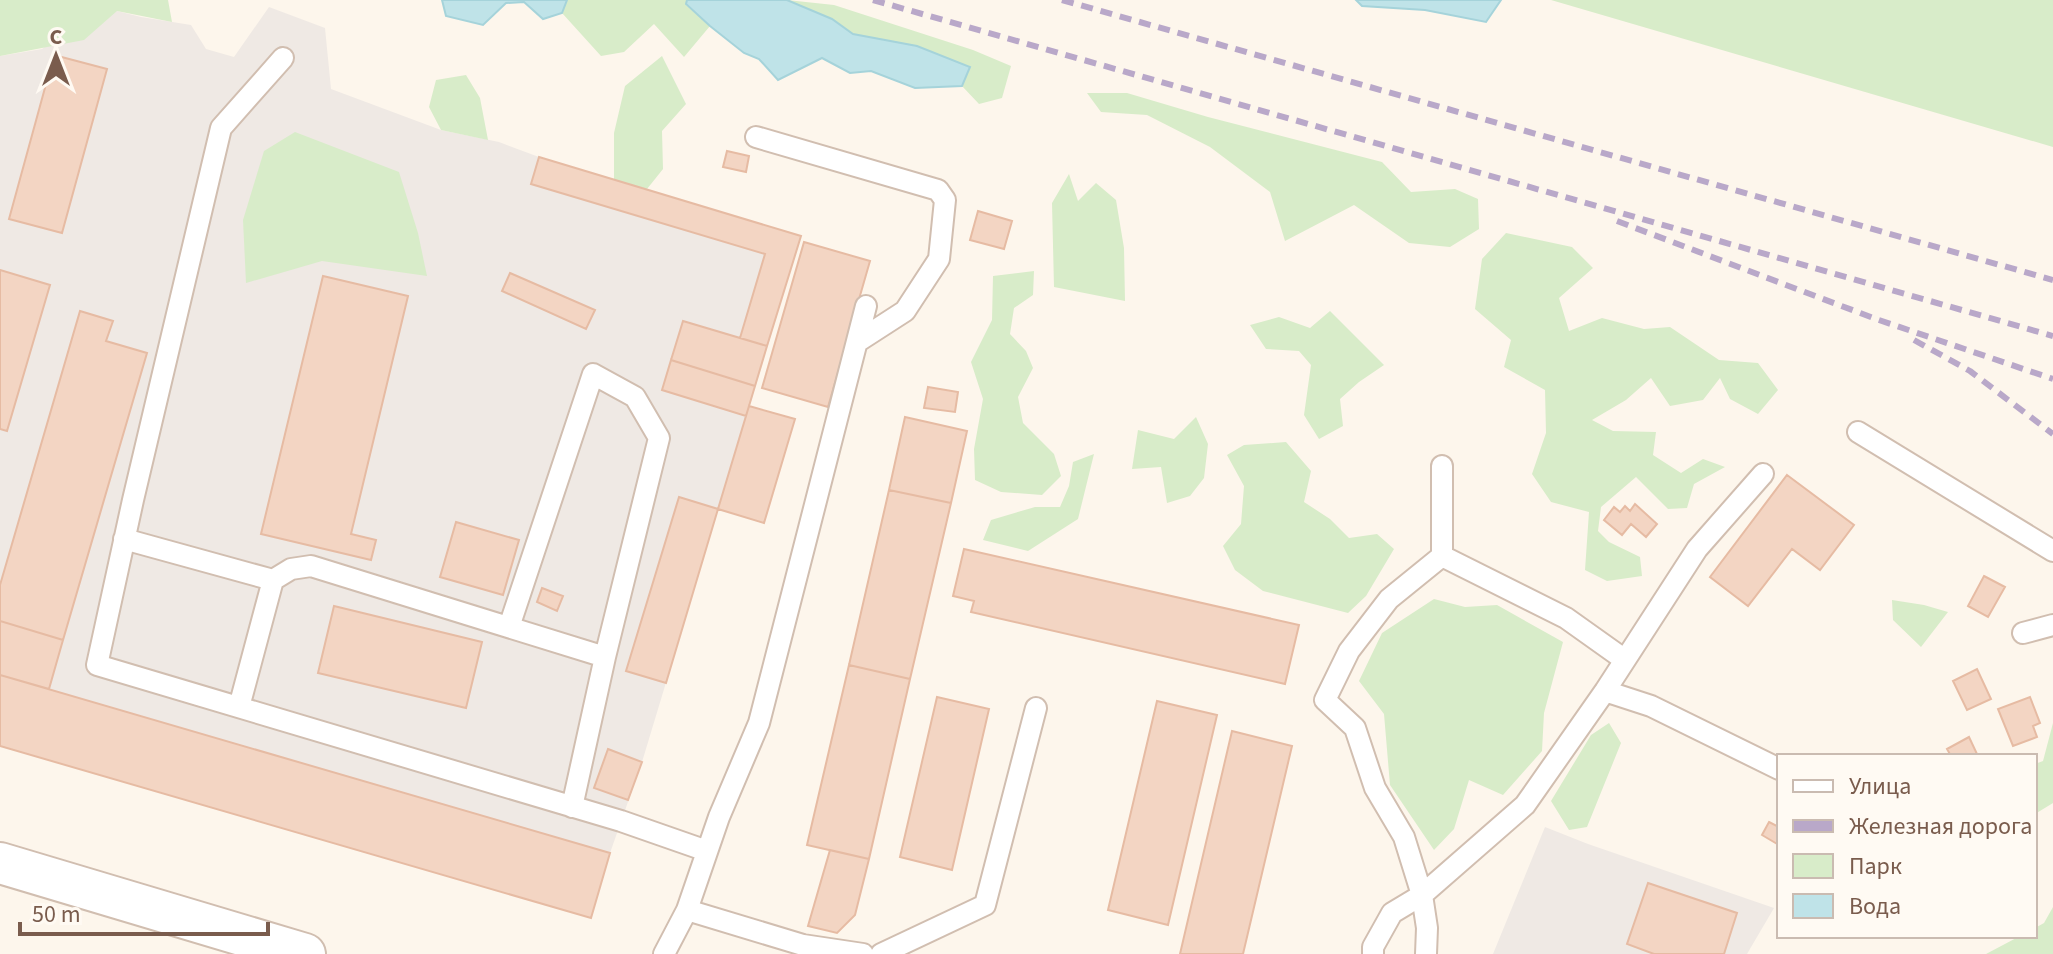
<svg xmlns="http://www.w3.org/2000/svg" width="2053" height="954" viewBox="0 0 2053 954" font-family="'Source Sans 3',sans-serif">
<style>
.industrial{fill:#efe9e4}
.green{fill:#d8ecc9}
.water{fill:#bfe3e8;stroke:#a5d3da;stroke-width:2}
.building{fill:#f3d5c3;stroke:#e6bba3;stroke-width:2}
.lines{fill:none;stroke-linecap:round;stroke-linejoin:round}
.service-casing{stroke:#d1beb0;stroke-width:24}
.minor-casing{stroke:#d1beb0;stroke-width:44}
.service{stroke:#fff;stroke-width:20}
.minor{stroke:#fff;stroke-width:40}
.rail{stroke:#b9a8c9;stroke-width:6;stroke-dasharray:12 8;stroke-linecap:butt}
</style>
<rect width="100%" height="100%" fill="#fdf6ec"/>
<path class="industrial" d="M97 6 141 17 191 25 206 49 234 57 269 7 325 28 331 89 441 130 499 142 539 157 801 236 642 762 610 853 591 918 0 746V56L42 49Z
M1545 827 1588 844 1774 908 1747 954H1493Z"/>
<path class="green" d="M0 0H168L172 22 117 11 84 40 0 56Z
M567 0H687L686 5 710 26 684 57 654 24 624 52 601 56 562 13Z
M787 0 834 5 973 50 1011 66 1002 98 979 104 962 86 970 68 917 46 853 34 832 19Z
M1551 0H2053V147Z
M662 56 686 104 662 131 663 169 647 189 614 180V133L625 86Z
M466 75 480 98 488 140 441 130 429 107 436 80Z
M1087 93H1127L1208 117 1382 162 1411 192 1455 189 1478 199 1479 229 1450 247 1409 243 1354 205 1285 241 1270 192 1210 147 1147 115 1101 112Z
M295 132 399 172 418 233 427 276 322 261 246 283 243 220 264 151Z
M1069 174 1078 201 1096 183 1116 200 1124 248 1125 301 1054 287 1052 203Z
M1506 233 1572 247 1593 268 1559 298 1569 331 1602 318 1644 329 1670 327 1719 360 1758 363 1778 390 1758 414 1730 399 1720 378 1703 400 1670 406 1651 378 1626 400 1592 420 1613 431 1656 432 1653 455 1681 473 1703 459 1725 467 1694 484 1687 508 1668 509 1636 477 1601 507 1598 531 1609 542 1640 557 1642 576 1607 581 1585 570 1589 512 1551 502 1532 474 1546 433 1545 390 1504 367 1511 340 1475 309 1482 259Z
M1034 271 1033 295 1014 308 1010 334 1026 351 1033 368 1018 397 1023 423 1054 454 1061 476 1042 495 1001 492 975 480 974 449 983 399 971 362 992 320 993 276Z
M1330 311 1384 365 1359 382 1340 399 1343 426 1319 439 1304 415 1311 365 1299 351 1266 349 1250 325 1279 317 1310 328Z
M1196 417 1208 444 1204 478 1190 496 1167 503 1161 467 1132 469 1138 430 1174 439Z
M1286 442 1311 471 1304 502 1330 519 1349 538 1377 534 1394 549 1366 596 1348 613 1263 591 1235 570 1223 546 1241 524 1244 486 1227 455 1244 445Z
M1094 454 1078 519 1028 551 983 540 991 520 1035 507H1060L1069 486 1073 462Z
M1434 599 1465 607 1497 605 1563 642 1544 713 1542 751 1503 795 1469 780 1454 829 1434 850 1390 785 1384 714 1359 681 1382 633Z
M1892 600 1924 605 1948 612 1921 647 1893 620Z
M1609 723 1621 743 1587 827 1569 830 1551 801 1591 735Z
M2053 723V803L2035 814V764L2043 761Z
M2053 907V954H1986L2020 936H2035V928L2044 923Z"/>
<path class="water" d="M442 0H567L562 13 543 19 524 2 506 3 483 25 446 16Z
M687 0H787L832 19 853 34 917 46 970 67 962 86 915 88 871 71 850 73 822 58 778 80 759 59 744 53 710 26 686 4Z
M1356 0H1501L1486 22 1425 10 1362 6Z"/>
<path class="building" d="M54 55 107 69 62 233 9 219Z
M727 151 749 156 746 172 723 167Z
M539 157 801 236 767 346 740 338 765 254 531 184Z
M978 211 1012 221 1004 249 970 240Z
M804 242 870 261 828 407 762 388Z
M0 270 50 285 7 431 0 429Z
M510 273 595 310 586 329 502 291Z
M323 276 408 296 351 534 376 540 371 560 261 534Z
M80 311 113 321 106 341 147 353 63 640 0 621V585Z
M683 321 767 346 755 386 671 360Z
M671 360 755 386 746 416 662 390Z
M928 387 958 392 955 412 924 408Z
M749 406 795 419 764 523 718 509Z
M905 417 967 431 951 503 889 490Z
M1787 475 1854 525 1820 570 1792 549 1748 606 1710 577Z
M889 490 951 503 910 679 849 665Z
M679 497 718 509 666 683 626 671Z
M1635 504 1657 524 1646 537 1631 524 1622 535 1604 520 1614 507 1620 512 1625 506 1630 511Z
M456 522 519 540 503 595 440 577Z
M964 549 1299 625 1285 684 971 612 974 601 953 596Z
M1984 576 2005 587 1988 617 1968 606Z
M542 588 563 596 557 611 537 602Z
M334 606 482 642 466 708 318 673Z
M0 621 63 640 49 689 0 675Z
M849 665 910 679 869 859 807 845Z
M1977 669 1991 699 1967 710 1953 681Z
M0 675 610 853 591 918 0 746Z
M937 697 989 709 952 870 900 857Z
M2030 697 2040 723 2033 726 2037 737 2013 746 1998 709Z
M1157 701 1217 715 1168 925 1108 910Z
M1232 731 1292 746 1243 954H1180Z
M1969 737 1977 754 1973 756H1951L1947 749Z
M608 749 642 762 628 800 594 788Z
M1769 822 1779 827V845L1762 835Z
M830 850 869 859 855 915 837 933 808 926Z
M1648 883 1737 913 1724 954H1654L1627 944Z"/>
<g class="lines">
<g class="service-casing">
<path id="service" d="M283 58 221 128 133 500 97 665 621 821 707 851
M756 137 938 190 945 200 939 259 905 311 857 342
M1858 432 2053 551
M1442 466V556
M124 539 273 580 291 569 311 566 605 657 572 807
M1442 556 1566 618 1625 660
M509 627 593 374 635 397 659 438 605 657
M2023 633 2053 625
M1605 691 1651 706 1779 769
M239 707 273 580
M687 910 803 945 863 954
M664 954 687 910 719 817 759 723 866 306
M881 954 985 905 1036 708
M1373 954V947L1392 913 1422 895 1525 805 1605 691 1697 549 1763 474
M1426 954 1427 928 1422 895 1404 837 1375 788 1355 728 1325 700 1349 651 1389 599 1442 556"/>
</g>
<g class="minor-casing">
<path id="minor" d="M0 863 305 954"/>
</g>
<use href="#service" class="service"/>
<use href="#minor" class="minor"/>
<path class="rail" d="M873 0 2053 336
M1062 0 2053 280
M1617 221 1876 319 2053 379
M1914 340 1970 371 2053 434"/>
</g>
<rect x="1777" y="754" width="260" height="184" fill="#fffaf3" stroke="#cabbb1" stroke-width="2"/>
<rect x="1793" y="780" width="40" height="12" fill="#ffffff" stroke="#cabbb1" stroke-width="2"/>
<text x="1849" y="794" font-size="24" fill="#7a5c4d">Улица</text>
<rect x="1793" y="820" width="40" height="12" fill="#b9a8c9" stroke="#cabbb1" stroke-width="2"/>
<text x="1849" y="834" font-size="24" fill="#7a5c4d">Железная дорога</text>
<rect x="1793" y="854" width="40" height="24" fill="#d8ecc9" stroke="#cabbb1" stroke-width="2"/>
<text x="1849" y="874" font-size="24" fill="#7a5c4d">Парк</text>
<rect x="1793" y="894" width="40" height="24" fill="#bfe3e8" stroke="#cabbb1" stroke-width="2"/>
<text x="1849" y="914" font-size="24" fill="#7a5c4d">Вода</text>
<g transform="translate(56 56)" stroke="#fffaf3" stroke-width="6" paint-order="stroke">
<path d="M0-6L14 30L0 20L-14 30Z" fill="#7a5c4d"/>
<text y="-12" font-size="22" font-weight="bold" text-anchor="middle" fill="#7a5c4d">С</text>
</g>
<path d="M20 922v12h248v-12" fill="none" stroke="#7a5c4d" stroke-width="4"/>
<text x="32" y="922" font-size="24" fill="#7a5c4d" stroke="#fffaf3" stroke-width="6" paint-order="stroke">50 m</text>
</svg>
